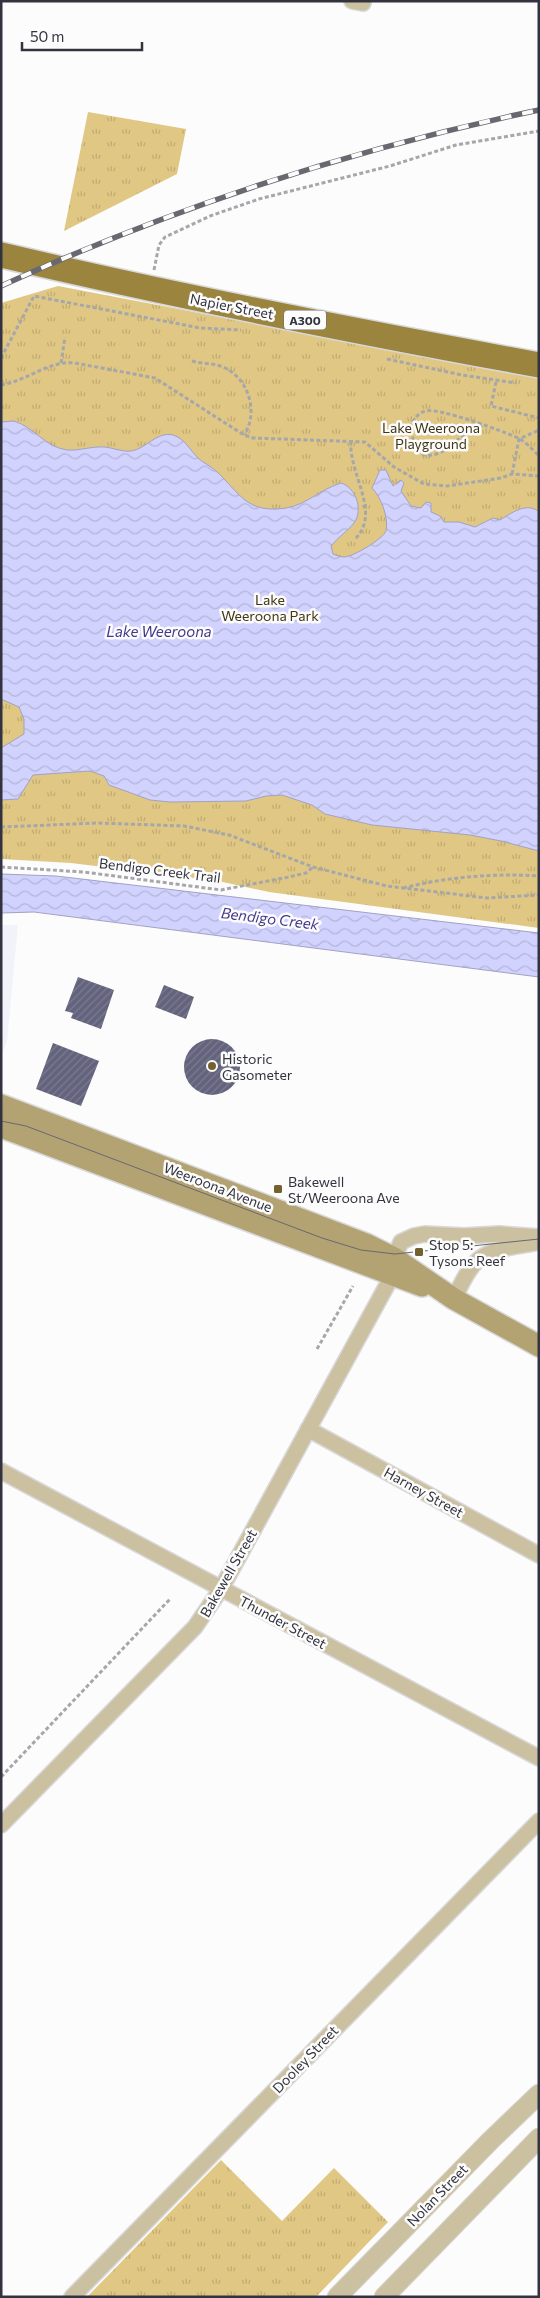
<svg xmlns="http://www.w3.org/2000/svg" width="540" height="2298" viewBox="0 0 540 2298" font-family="Commissioner,sans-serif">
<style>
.built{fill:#f2f2fa}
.grass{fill:url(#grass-tufts)}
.water{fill:url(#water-waves);stroke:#a1a2c4}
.building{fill:url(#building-hatch)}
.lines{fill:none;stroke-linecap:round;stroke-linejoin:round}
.minor-casing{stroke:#d8d8da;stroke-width:18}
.tertiary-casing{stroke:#d8d8da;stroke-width:21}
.secondary-casing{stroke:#d8d8da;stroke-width:24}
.trunk-casing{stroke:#d8d8da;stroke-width:28}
.path{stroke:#a6a7ab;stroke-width:3;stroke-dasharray:4 2.5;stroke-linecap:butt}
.minor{stroke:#cbc0a0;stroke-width:15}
.tertiary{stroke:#cbc0a0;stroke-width:19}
.secondary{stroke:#b3a272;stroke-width:21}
.trunk{stroke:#9a843e;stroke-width:25}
.tram{stroke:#686870;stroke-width:1}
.rail-casing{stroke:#686870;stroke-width:5.5}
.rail{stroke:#fcfcfc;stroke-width:4;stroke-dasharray:11;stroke-linecap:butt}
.poi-dot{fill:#736230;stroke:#fcfcfc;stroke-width:2}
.labels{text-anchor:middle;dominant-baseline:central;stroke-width:5;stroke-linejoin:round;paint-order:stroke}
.shield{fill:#fcfcfc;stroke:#6f6f77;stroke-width:1}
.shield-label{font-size:12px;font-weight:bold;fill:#32333e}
.street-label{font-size:14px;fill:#32333e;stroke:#fcfcfc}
.park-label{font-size:14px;fill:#413615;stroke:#fcfcfc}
.poi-label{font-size:14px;fill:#32333e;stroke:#fcfcfc;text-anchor:start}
.water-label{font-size:15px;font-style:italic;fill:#443a8b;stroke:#fcfcfc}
</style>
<defs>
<pattern id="grass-tufts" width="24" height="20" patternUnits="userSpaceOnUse" patternTransform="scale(1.25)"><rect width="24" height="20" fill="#e0c783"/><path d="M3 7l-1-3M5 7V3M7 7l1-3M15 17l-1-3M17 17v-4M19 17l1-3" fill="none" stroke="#c1ab72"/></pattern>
<pattern id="water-waves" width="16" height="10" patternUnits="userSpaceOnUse" patternTransform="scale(1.25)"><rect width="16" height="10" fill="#d1d2fd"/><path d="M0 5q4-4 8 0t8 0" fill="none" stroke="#b4b5da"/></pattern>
<pattern id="building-hatch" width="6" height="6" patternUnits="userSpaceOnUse" patternTransform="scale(1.25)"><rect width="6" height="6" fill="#63637d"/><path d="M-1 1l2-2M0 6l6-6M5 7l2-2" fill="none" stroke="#7b7b8f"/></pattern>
</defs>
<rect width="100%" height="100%" fill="#fcfcfc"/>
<path class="built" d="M1 925H18L7 1041 1 1055Z"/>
<path class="grass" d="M88 112 186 129 177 174 64 231Z
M58 286 539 378V928L269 892 218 881 71 863 1 859V303Z
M221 2160 282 2221 334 2168 388 2222 316 2297H87Z"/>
<path class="water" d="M14 421C34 427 45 447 67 450 79 451 92 446 105 447 113 448 123 452 131 451 146 449 157 431 173 435 185 439 189 449 198 458 203 463 211 466 216 471 240 493 246 514 286 508 306 505 321 489 341 483 355 487 364 509 354 523 348 531 338 537 331 546L333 554C336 555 340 557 344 557 353 557 383 539 386 531 389 518 381 497 372 488L380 470H386L393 486 401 480 404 483 401 491 411 506 421 508 426 502 431 503V512L440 516 444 522H459L475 527 493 518 500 520C510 514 527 501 539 512V851L501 841 470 835 372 825 325 814 312 805 282 795 266 796 246 801 170 802 150 800 109 785 104 776 90 771 33 775 18 799 1 800V748L24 734V719L19 707 1 699V422Z
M1 874 56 876 539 933V977L34 912 1 913Z"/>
<path class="building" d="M78 977 114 990 101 1029 71 1018 73 1013 65 1011Z
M164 985 194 997 186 1019 155 1007Z
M184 1067a28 28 0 1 1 56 0a28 28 0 1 1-56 0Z
M53 1043 99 1061 81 1106 36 1089Z"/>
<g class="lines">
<g class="minor-casing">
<path id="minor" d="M352 1 363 3
M394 1258 401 1242 414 1236 425 1234 464 1236 499 1234 539 1237
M454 1299C459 1289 464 1277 471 1268 484 1247 517 1247 539 1242
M308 1429 539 1555
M1 1471 539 1758
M1 1825 195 1627 221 1589 392 1276
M72 2297 539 1821"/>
</g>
<g class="tertiary-casing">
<path id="tertiary" d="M337 2297 491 2140 539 2094
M384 2297 539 2138"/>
</g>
<g class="secondary-casing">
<path id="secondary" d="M1 1105 366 1244 394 1258 454 1299 539 1346
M1 1127 422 1286"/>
</g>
<g class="trunk-casing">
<path id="trunk" d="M1 255C179 297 359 332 539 365"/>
</g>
<path class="path" d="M154 270 159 245 165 237 210 216 259 199 390 166 456 145 539 131
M1 358 34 296 200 328 241 330
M387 359 462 375 516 383
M192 361C202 364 213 363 223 367 249 378 259 413 244 435
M61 363 65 337
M496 382 491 406 539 418
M1 385C27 381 49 360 75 363L155 378 244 435 253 438 365 442 394 467 424 484 447 486 501 478 512 474 539 476
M482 426C478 428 472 430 468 432 452 442 445 457 424 455L414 443 410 426C415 419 417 413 426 411 438 407 505 432 518 438 526 442 533 450 539 456
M351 441C348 473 382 513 355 539
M512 474 519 439 539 430
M1 827 98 823 184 826 229 835 313 867 387 886 487 898 539 895
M1 867 84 872 221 890 289 877 306 873 313 867
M403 888C448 877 493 873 539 876
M317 1349 353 1286
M1 1777 171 1598"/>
<use href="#minor" class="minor"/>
<use href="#tertiary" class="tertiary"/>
<use href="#secondary" class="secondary"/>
<use href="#trunk" class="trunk"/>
<path class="tram" d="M1 1121 26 1126 322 1238 361 1250 395 1254 539 1239"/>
<g class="rail-casing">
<path id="rail" d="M1 286C174 207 353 149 539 110"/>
</g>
<use href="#rail" class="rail"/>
</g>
<g class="poi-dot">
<circle cx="212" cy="1066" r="5"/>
<rect x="273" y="1184" width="10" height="10" rx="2.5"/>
<rect x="414" y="1247" width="10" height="10" rx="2.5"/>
</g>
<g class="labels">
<rect class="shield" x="284" y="310.5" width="42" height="19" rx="4"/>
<g class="shield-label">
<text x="305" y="320">A300</text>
</g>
<g class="street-label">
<text transform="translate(232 306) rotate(11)">Napier Street</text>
<text transform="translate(160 870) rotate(7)">Bendigo Creek Trail</text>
<text transform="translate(218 1187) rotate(21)">Weeroona Avenue</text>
<text transform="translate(424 1492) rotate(29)">Harney Street</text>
<text transform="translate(228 1573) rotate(-60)">Bakewell Street</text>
<text transform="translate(283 1622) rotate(28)">Thunder Street</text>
<text transform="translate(305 2059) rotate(-46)">Dooley Street</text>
<text transform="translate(437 2195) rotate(-46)">Nolan Street</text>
</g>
<g class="park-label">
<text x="431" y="427">Lake Weeroona<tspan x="431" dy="16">Playground</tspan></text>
<text x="270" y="599">Lake<tspan x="270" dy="16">Weeroona Park</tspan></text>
</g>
<g class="poi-label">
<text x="222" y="1058">Historic<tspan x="222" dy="16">Gasometer</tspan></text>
<text x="288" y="1181">Bakewell<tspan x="288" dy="16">St/Weeroona Ave</tspan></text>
<text x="429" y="1244">Stop 5:<tspan x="429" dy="16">Tysons Reef</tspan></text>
</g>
<g class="water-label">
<text x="159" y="631">Lake Weeroona</text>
<text transform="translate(270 918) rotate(7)">Bendigo Creek</text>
</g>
</g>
<rect width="540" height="2298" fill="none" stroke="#32333e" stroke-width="5"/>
<path d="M22 42v8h120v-8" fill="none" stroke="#32333e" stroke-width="2.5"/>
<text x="30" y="42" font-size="15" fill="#32333e" stroke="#fcfcfc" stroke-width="4" paint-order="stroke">50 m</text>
</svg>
